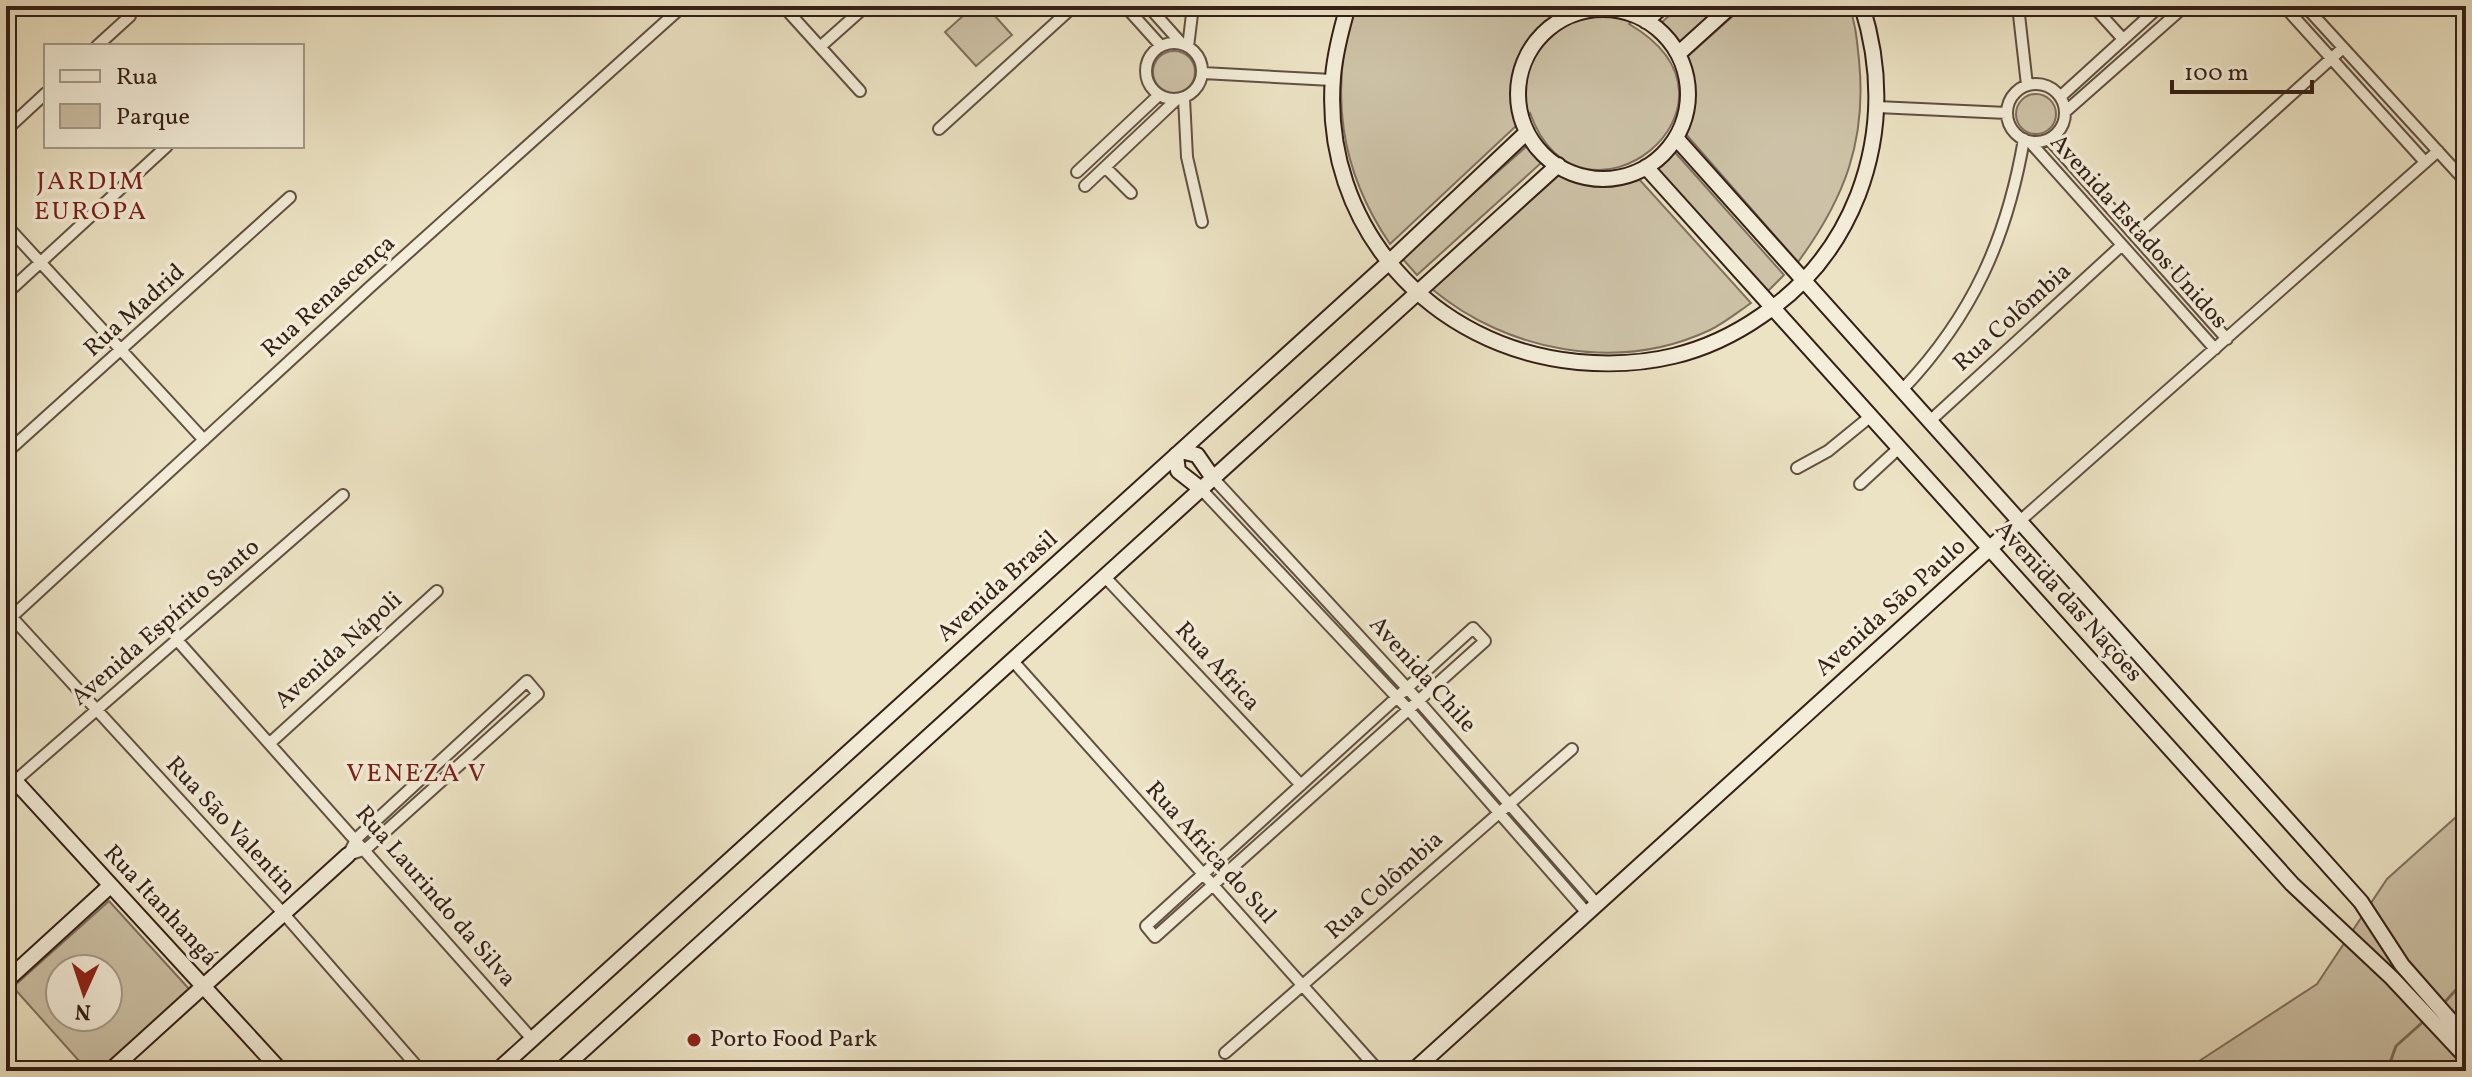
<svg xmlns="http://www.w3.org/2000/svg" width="2472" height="1077" viewBox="0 0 2472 1077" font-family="Vollkorn,serif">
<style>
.green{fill:#cdc2a7;stroke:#80705f;stroke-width:2;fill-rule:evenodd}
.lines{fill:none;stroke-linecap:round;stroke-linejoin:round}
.stream{stroke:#7d6c5b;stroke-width:3}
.street-casing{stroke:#625042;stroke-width:14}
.secondary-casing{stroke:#341f17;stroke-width:18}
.street{stroke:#f3edd9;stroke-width:10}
.secondary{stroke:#f3edd9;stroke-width:14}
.poi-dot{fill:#8f2418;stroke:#f3edd9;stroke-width:3}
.labels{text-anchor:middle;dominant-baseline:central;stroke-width:7;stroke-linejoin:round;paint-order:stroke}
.street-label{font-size:24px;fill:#341f17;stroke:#f3edd9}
.poi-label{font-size:24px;fill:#341f17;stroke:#f3edd9;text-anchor:start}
.neighbourhood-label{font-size:26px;letter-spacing:2px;fill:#7a1f14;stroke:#f3edd9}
</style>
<rect width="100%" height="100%" fill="#ece3c4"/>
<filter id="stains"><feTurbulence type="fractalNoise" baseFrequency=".0025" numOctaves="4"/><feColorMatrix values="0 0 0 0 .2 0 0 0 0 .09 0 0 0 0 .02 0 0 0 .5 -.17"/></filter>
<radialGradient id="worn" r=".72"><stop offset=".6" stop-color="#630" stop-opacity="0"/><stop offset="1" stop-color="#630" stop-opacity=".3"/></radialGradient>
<path class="green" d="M974 6H986L1012 35 976 66 945 32Z
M1353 6H1648L1629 24C1768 105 1579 251 1530 113L1390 244C1339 169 1330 93 1353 6Z
M1680 6H1720L1680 42 1662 22Z
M1744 6H1849C1856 24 1857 42 1859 60 1867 140 1845 198 1798 262L1684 132 1693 100 1688 56Z
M1153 72a21 21 0 1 1 42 0a21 21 0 1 1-42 0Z
M2016 114a20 20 0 1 1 40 0a20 20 0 1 1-40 0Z
M1527 146 1541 163 1417 275 1401 257Z
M1673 150 1784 275 1768 291 1653 167Z
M1559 175 1593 186 1639 179 1751 303C1738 312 1724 323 1710 330 1619 373 1507 352 1432 289Z
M2466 808V1071H2184L2317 984 2387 879Z
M109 901 190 990 102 1071H88L13 987ZM60 969H108V1017H60Z"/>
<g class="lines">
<path class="stream" d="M2442 1005 2466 979
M2387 1071 2396 1046 2424 1021"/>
<g class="street-casing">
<path id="street" d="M783 6 860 91
M1125 6 1161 46
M1148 6 1182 44
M2018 6 2027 85
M2093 6 2123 39
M2284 6 2425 162
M2305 6 2466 182
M1146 71a28 28 0 1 1 56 0a28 28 0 1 1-56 0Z
M97 46 130 16
M820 47 866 6
M1188 47 1193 6
M1203 73 1332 80
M2007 113a29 29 0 1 1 58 0a29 29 0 1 1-58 0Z
M2060 97 2160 6
M1184 98 1187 157 1202 222
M1877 107 2007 113
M2065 112 2185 6
M2462 119 2466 118
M939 129 1074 6
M6 130 46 93
M2049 139 2227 339
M2030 142 2215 349
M1105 167 1131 193
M1077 172 1159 95
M1085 186 1176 100
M6 225 204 440
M2135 236 2343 48
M6 294 167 146
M1903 389C1973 315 2007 238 2024 139
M1931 420 2122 245
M6 453 290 197
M1797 468 1828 451 1871 416
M1213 478 1408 689 1597 904
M1860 484 1899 448
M1201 489 1408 709 1587 913
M2021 520 2438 151
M1104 576 1301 785
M6 611 284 914 421 1071
M6 622 370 287 683 6
M1473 628 1485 641 1155 937 1146 926Z
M177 640 532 1039
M1012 660 1379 1071
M527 681 538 694 366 849 348 855 357 838Z
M270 743 437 591
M15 781 343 495
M1225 1053 1572 749
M573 1059 584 1071
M122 1061 130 1071"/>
</g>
<g class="secondary-casing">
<path id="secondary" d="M1348 6C1341 30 1335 52 1333 77 1321 226 1431 348 1578 362 1646 368 1705 355 1761 316 1806 286 1838 246 1858 195 1882 132 1882 70 1862 6
M1518 94a85 85 0 1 1 170 0a85 85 0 1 1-170 0Z
M1646 21 1663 6
M1678 54 1731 6
M1676 138 2361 902 2402 965 2466 1038
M1646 167 2292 884 2392 978 2466 1057
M1181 451 1197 455 1213 478
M1176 455 1178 471 1201 489
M6 771 281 1071
M6 981 110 886
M110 1071 348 855
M497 1071 1387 264 1527 132
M560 1071 1558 165
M1413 1071 2021 520"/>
</g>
<use href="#street" class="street"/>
<use href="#secondary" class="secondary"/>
</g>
<circle class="poi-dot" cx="694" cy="1040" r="8"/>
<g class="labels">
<g class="street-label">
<text transform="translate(2138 232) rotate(48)">Avenida Estados Unidos</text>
<text transform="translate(329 297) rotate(-42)">Rua Renascença</text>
<text transform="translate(135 311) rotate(-42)">Rua Madrid</text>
<text transform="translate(2013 318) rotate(-42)">Rua Colômbia</text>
<text transform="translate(998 587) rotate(-42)">Avenida Brasil</text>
<text transform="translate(2068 602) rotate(48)">Avenida das Nações</text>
<text transform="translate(1891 608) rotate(-42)">Avenida São Paulo</text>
<text transform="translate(166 623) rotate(-41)">Avenida Espírito Santo</text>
<text transform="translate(339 651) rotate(-42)">Avenida Nápoli</text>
<text transform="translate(1217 667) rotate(47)">Rua Africa</text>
<text transform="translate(1422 675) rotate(48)">Avenida Chile</text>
<text transform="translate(230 826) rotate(47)">Rua São Valentin</text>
<text transform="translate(1210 853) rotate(48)">Rua Africa do Sul</text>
<text transform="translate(1385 886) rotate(-42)">Rua Colômbia</text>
<text transform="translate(435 897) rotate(49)">Rua Laurindo da Silva</text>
<text transform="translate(160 906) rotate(47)">Rua Itanhangá</text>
</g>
<g class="poi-label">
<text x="710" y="1040">Porto Food Park</text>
</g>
<g class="neighbourhood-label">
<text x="91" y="182">JARDIM<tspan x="91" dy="30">EUROPA</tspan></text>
<text x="417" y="774">VENEZA V</text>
</g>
</g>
<rect width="2472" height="1077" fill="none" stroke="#ece3c4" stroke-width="32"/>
<rect x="8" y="8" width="2456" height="1061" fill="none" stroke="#341f17" stroke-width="4"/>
<rect x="16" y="16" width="2440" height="1045" fill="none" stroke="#341f17" stroke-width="2"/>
<rect x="44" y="44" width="260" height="104" fill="#f3edd9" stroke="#a79b8b" stroke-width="2"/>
<rect x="60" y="70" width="40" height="12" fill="#f3edd9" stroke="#a79b8b" stroke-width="2"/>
<text x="116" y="84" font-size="24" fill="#341f17">Rua</text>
<rect x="60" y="104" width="40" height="24" fill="#cdc2a7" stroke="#a79b8b" stroke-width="2"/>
<text x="116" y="124" font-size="24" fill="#341f17">Parque</text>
<g transform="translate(84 993) rotate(183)"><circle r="38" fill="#f3edd9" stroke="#a79b8b" stroke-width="2"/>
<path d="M0-6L14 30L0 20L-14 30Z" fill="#8f2418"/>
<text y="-12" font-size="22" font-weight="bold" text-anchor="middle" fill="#341f17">N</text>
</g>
<path d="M2172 80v12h140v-12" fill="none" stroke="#341f17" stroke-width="4"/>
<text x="2184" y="80" font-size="24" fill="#341f17" stroke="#f3edd9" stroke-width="6" paint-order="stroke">100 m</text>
<rect width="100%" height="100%" filter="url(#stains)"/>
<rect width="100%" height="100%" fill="url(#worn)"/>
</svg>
